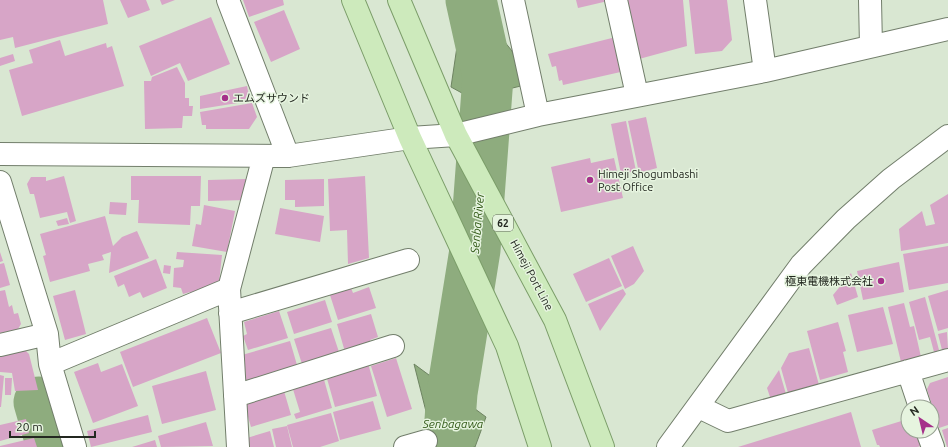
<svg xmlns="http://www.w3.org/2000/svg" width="948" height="447" viewBox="0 0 948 447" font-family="Ubuntu,'Noto Sans JP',sans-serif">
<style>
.water{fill:#8eac7e;stroke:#6e8462}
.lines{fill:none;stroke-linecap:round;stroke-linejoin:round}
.river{stroke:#8eac7e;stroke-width:51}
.building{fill:#d7a5c7}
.minor-casing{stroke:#727e6b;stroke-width:24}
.major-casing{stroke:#7b9d69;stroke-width:24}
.minor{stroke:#fff;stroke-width:22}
.major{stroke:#cdeabc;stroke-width:22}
.poi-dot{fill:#a5308a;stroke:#e6f4df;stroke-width:1.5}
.labels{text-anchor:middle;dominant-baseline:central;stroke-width:3;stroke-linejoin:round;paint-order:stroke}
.shield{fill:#e6f4df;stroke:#5e6559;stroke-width:1}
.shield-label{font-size:10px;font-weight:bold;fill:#232820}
.poi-label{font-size:11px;fill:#232820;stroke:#e6f4df;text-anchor:start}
.street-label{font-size:11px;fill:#232820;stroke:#e6f4df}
.water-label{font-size:12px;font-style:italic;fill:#355c1b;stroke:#e6f4df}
</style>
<rect width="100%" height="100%" fill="#d9e7d2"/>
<path class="water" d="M456 0H485L492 26 512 51 525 85 471 98 451 87 459 33Z
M414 364 486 417 475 447H433L434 443Z"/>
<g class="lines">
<path class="river" d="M39 402 52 447
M448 447 452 393 475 250 488 77 471 0"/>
</g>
<path class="building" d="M0 0H103L108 24 15 48 13 37 0 40Z
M120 0H146L150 10 128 18Z
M160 0H175L162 5Z
M243 0H283L284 5 249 17Z
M576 0H608V1L578 8Z
M626 0H683L687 46 639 59Z
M689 0H727L732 40 722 51 695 54Z
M284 10 300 49 271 62 254 22Z
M211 17 230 64 188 81 180 63 151 76 139 46Z
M616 37 625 71 563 85 562 80 559 81 556 66 552 67 548 54Z
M60 40 65 56 106 43 107 48 112 46 124 86 22 116 9 70 33 63 29 50Z
M13 54 15 61 0 66V58Z
M177 67 185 83V98H189V106H193L192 116H183L182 128 145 129 144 81H151L152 77Z
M247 86 250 101 200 109V96Z
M252 103 257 117 249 129H206V125H202L200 112Z
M646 117 657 168 639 173 628 121Z
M626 121 636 171 621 174 611 124Z
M590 158 591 163 614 158 623 198 561 212 551 167Z
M64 176 76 221 70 223 67 212 40 218 34 194H30L27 184 31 177H46V181Z
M131 176H201L200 206H191L190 225 138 223 139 200H131Z
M365 176 369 258 348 264 347 230 330 231 328 179Z
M246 179 247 200 208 201V180Z
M324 179V206L295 207V200H285V180Z
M948 194V243L901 251 899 229 922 211 926 226 935 224 930 205Z
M110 202 127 203 126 215 109 214Z
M204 205 235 211 227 252 192 246 196 224 201 225Z
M280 208 324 216 320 242 275 234Z
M105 216 113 246 122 237 137 231 149 258 109 273 111 252 102 255 104 260 88 264 90 271 50 282 43 256 46 255 40 234Z
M67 218 69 224 58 226 56 221Z
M633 246 644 271 634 284 625 289 611 256Z
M948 246V283L909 290 903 254Z
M0 252 3 261 0 262Z
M177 252 222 255 219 283 191 294 190 292 183 294 181 288 173 287 174 268 183 267 184 260 176 259Z
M609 258 622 286 586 302 573 274Z
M156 259 167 288 143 298 140 292 129 297 124 284 118 287 114 276Z
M899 262 904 292 863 300 857 271Z
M4 263 10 285 0 288V264Z
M164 265 171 266 170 274 163 273Z
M851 273 858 297 837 305 833 295Z
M369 287 376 308 338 320 330 295 351 288 353 293Z
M623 289 626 294 600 331 588 304Z
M5 290 9 307 12 305 14 314 18 313 21 324 18 329 0 333V291Z
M75 290 86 334 65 340 53 296Z
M948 290V328L938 331 928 296Z
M925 297 939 350 934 352 930 337 919 340 909 302Z
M325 300 332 322 294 334 287 312Z
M904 303 910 327 914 326 921 357 901 362 888 307Z
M883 307 893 344 857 352 848 315Z
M279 311 288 338 248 350 243 336 247 334 244 322Z
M371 314 378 337 370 340 371 344 345 352 337 324Z
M207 318 221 353 133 387 120 352Z
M838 322 846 351 843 352 848 372 820 380 807 331Z
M331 328 339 352 302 364 294 339Z
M947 332 948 349 942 350 938 334Z
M290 341 297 365 242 383V355Z
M809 348 819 385 788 393 781 368 789 353Z
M24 349 29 354 38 390 15 391 12 373 0 372V354Z
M396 358 412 409 387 417 371 366Z
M98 363 101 372 122 364 138 406 93 423 74 372Z
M368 363 377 396 335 407 326 375Z
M779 370 786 394 771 400 767 388Z
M206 371 216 410 162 424 152 386Z
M0 375 4 376 1 407H0Z
M323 376 332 408 296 419 294 414 300 412 292 386Z
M948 377V425L939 428 927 389 930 383Z
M5 378H12L11 395H5Z
M284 391 291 415 251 427 244 403Z
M373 401 381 429 340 440 333 412Z
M851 412 861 447H738Z
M331 413 339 441 320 447H293L287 425Z
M148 415 152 432 91 447 87 431Z
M26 419 29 433 0 441V425Z
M908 419V431H921L925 445 917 447H880L879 445H877L872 430Z
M206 422 213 446 161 447 158 436Z
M287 426 292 447H276L272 429Z
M948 428V447H947L942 430Z
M270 431 274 447H247V438Z
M34 438 37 447H0V446Z
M155 440 157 447H132Z"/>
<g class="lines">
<g class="minor-casing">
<path id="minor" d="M228 0 288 156
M513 0 538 115
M616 0 637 95
M755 0 765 71
M870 0 871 46
M0 154 288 156 410 138 456 135 538 115 765 71 948 29
M0 182 47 334 50 364 75 447
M230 313 408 260
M0 345 47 334
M50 364 229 289
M908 371 920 407
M235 396 393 346
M699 407 728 421 948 360
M927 431 933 447
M238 447 229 289 264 156
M405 447 426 441
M668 447 801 265 846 219 891 179 948 136"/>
</g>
<g class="major-casing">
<path id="major" d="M353 0 410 138 507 346 540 447
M399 0 456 135 555 320 603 447"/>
</g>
<use href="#minor" class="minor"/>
<use href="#major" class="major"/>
</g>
<g class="poi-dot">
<circle cx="225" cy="98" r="4"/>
<circle cx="590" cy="180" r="4"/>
<circle cx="881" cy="281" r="4"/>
</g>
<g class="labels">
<rect class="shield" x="493" y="215" width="20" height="16" rx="3"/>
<g class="shield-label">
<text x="503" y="223">62</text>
</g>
<g class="poi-label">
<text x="233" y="98">エムズサウンド</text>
<text x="598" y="174">Himeji Shogumbashi<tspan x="598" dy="13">Post Office</tspan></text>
<text x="873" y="281" text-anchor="end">極東電機株式会社</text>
</g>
<g class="street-label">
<text transform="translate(532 275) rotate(62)">Himeji Port Line</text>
</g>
<g class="water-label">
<text transform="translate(477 223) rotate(-85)">Senba River</text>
<text x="453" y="423">Senbagawa</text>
</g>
</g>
<g transform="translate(920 419) rotate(325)"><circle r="19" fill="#e6f4df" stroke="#98a293"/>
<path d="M0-3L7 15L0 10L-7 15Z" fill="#a5308a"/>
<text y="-6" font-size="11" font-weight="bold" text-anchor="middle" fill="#232820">N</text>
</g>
<path d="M10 431v6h85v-6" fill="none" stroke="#232820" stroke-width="2"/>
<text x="16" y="431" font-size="12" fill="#232820" stroke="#e6f4df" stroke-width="3" paint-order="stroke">20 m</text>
</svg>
